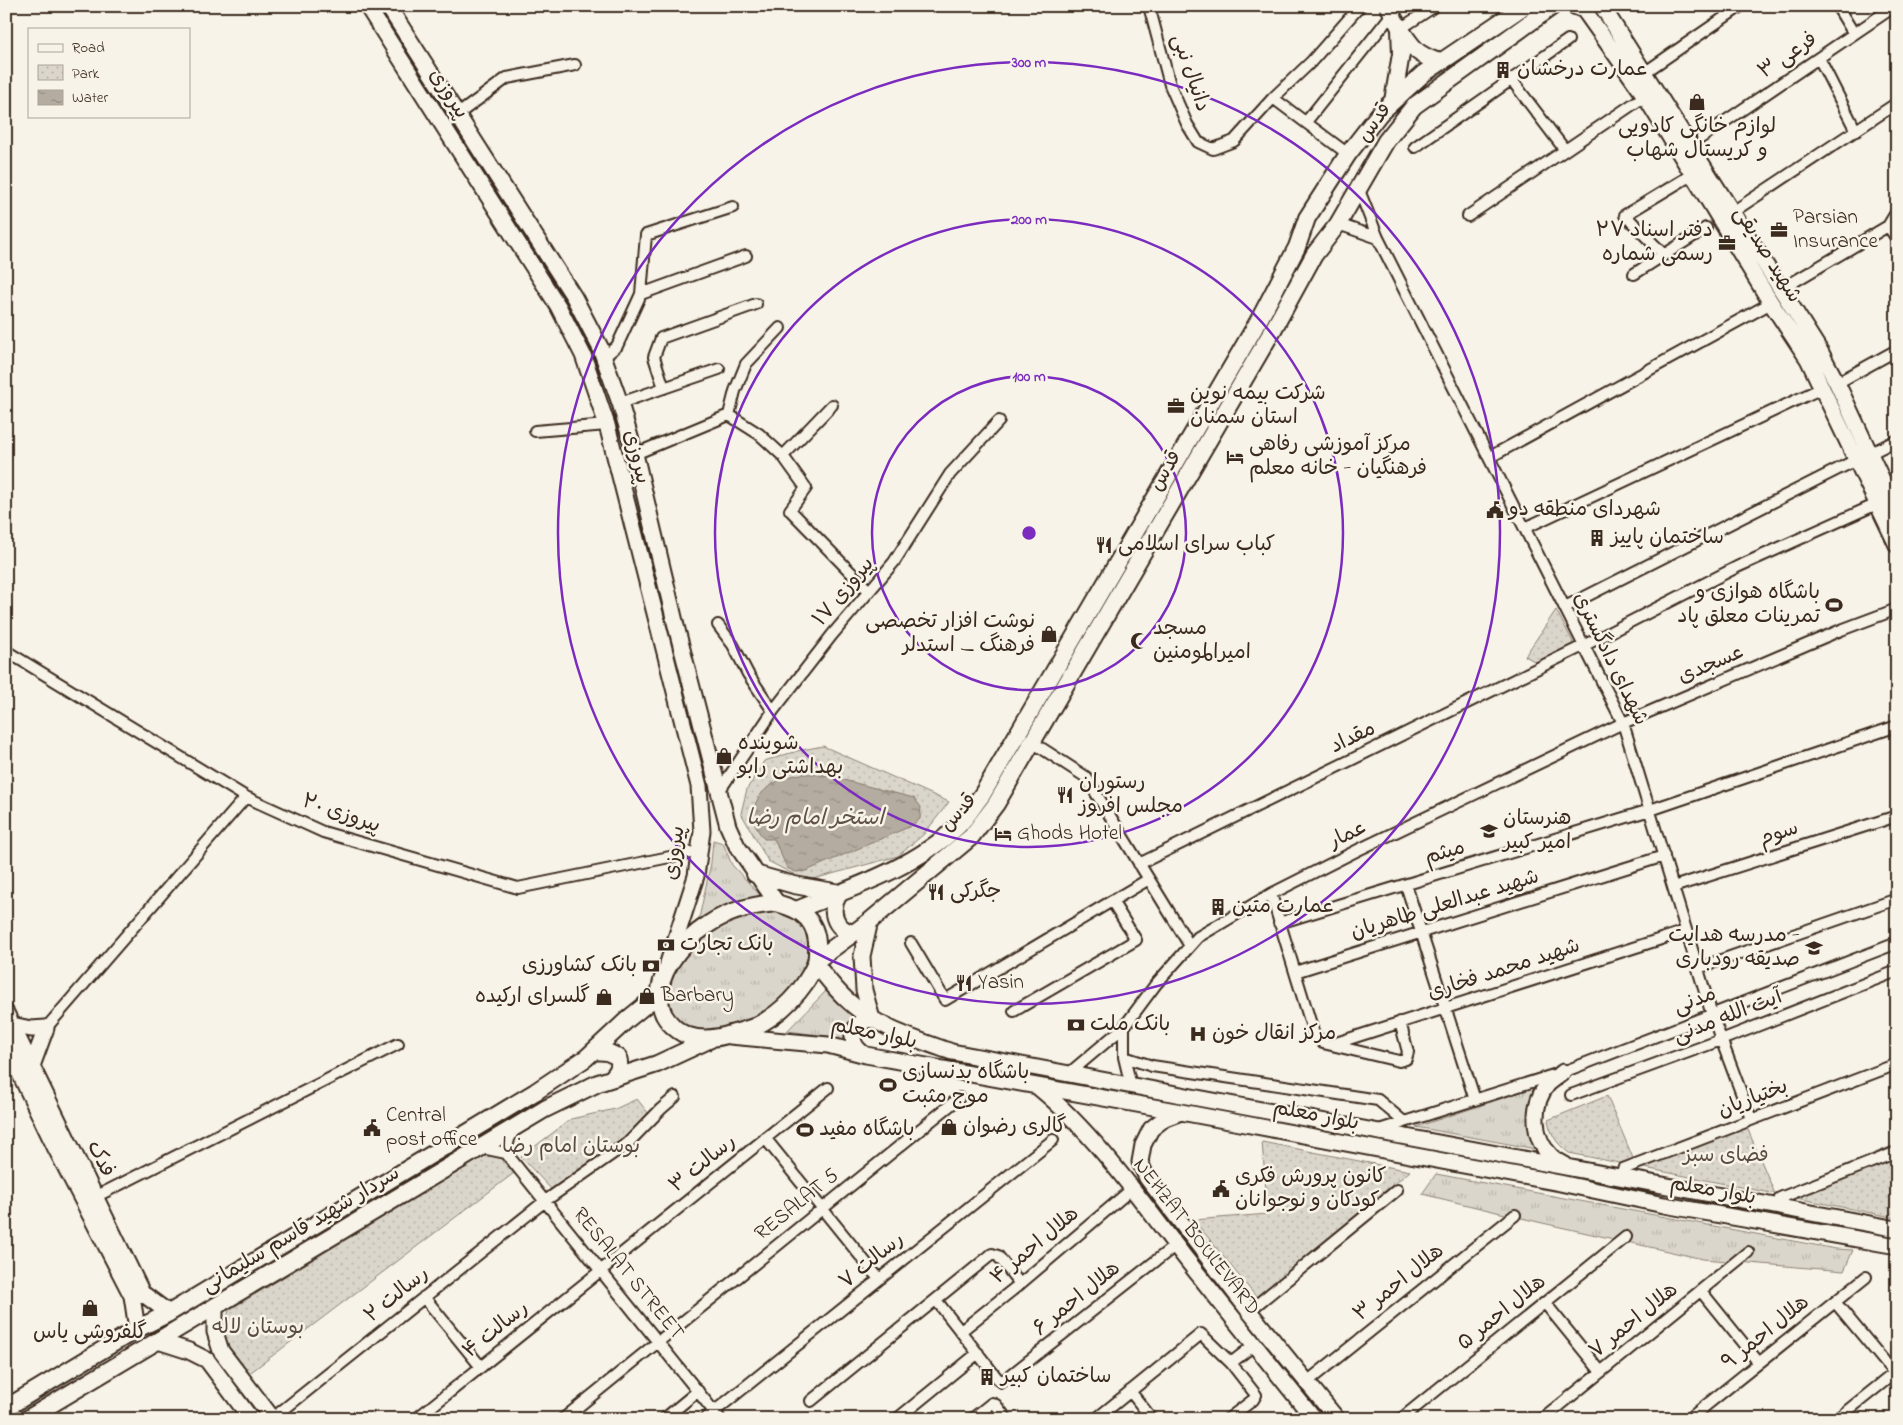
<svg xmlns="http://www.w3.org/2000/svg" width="1903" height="1425" viewBox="0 0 1903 1425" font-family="'Indie Flower','Playpen Sans Arabic',sans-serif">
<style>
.grass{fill:url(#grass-tufts);stroke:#8b8074}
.park{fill:url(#park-dots);stroke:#8b8074}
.water{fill:url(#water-ripples);stroke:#84786c}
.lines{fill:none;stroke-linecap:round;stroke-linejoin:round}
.street-casing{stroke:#3b2a1e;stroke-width:14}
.secondary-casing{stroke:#3b2a1e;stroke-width:19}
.primary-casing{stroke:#3b2a1e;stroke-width:20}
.street{stroke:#f7f3e8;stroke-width:10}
.secondary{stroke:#f7f3e8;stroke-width:15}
.primary{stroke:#f7f3e8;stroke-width:16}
.ring{fill:none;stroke:#7b2cbf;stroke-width:2.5}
.labels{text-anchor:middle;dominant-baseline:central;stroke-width:5;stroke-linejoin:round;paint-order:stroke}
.street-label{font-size:21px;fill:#3b2a1e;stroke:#f7f3e8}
.poi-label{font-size:21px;fill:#3b2a1e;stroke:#f7f3e8;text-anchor:start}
.park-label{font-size:21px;fill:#5b4c41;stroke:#f7f3e8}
.water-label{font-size:22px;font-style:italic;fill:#5f5145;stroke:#f7f3e8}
.centre{fill:#7b2cbf;stroke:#f7f3e8;stroke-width:2.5}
.ring-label{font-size:15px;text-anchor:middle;font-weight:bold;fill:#7b2cbf;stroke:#f7f3e8;stroke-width:5;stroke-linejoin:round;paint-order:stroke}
</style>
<defs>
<pattern id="grass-tufts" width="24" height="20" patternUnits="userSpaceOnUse" patternTransform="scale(1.25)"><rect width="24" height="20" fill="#dbd6cb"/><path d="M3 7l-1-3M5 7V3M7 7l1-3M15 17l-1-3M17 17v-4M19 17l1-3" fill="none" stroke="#bdb8ae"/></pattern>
<pattern id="park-dots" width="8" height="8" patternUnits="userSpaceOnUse" patternTransform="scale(1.25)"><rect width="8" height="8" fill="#dbd6cb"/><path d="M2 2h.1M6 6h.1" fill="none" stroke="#bdb8ae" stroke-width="1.8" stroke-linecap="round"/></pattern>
<pattern id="water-ripples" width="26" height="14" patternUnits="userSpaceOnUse" patternTransform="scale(1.25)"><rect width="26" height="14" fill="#b4aca0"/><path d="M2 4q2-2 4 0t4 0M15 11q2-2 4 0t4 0" fill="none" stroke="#948c82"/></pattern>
</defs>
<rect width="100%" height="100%" fill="#f7f3e8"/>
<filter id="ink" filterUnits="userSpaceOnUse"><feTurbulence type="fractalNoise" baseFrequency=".02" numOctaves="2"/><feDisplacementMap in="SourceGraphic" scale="10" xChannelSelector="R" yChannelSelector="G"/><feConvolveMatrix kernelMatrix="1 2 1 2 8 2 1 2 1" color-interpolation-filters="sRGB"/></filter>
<g filter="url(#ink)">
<path class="grass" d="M713 840 723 843 732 865 760 895 698 923 711 863Z
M771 910 788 913 801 921 808 933V956L800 978 783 1001 746 1023 703 1032 685 1027 674 1017 667 1003 669 982 684 955 705 934 736 918Z
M827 990 854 1018 843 1038 787 1031Z
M1533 1088 1530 1130 1536 1149 1416 1127Z
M1436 1174 1836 1249 1853 1250 1844 1271 1703 1259 1538 1222 1422 1194Z"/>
<path class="park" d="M1556 610 1574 644 1536 662 1525 656Z
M823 746 949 802 924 834 898 856 806 881 768 861 741 813 747 789 764 761 797 751Z
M1607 1096 1635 1163 1743 1118 1775 1194 1897 1144V1218L1569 1153C1556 1143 1551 1135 1548 1120Z
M637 1099 652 1118 551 1189 521 1157 571 1119 615 1109Z
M1262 1142 1410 1171 1257 1298 1194 1220 1268 1214Z
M485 1156 499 1157 514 1173 247 1375C226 1349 219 1345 229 1310Z"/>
<path class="water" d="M820 774 914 798 921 807 920 819 911 826 806 871 796 872 787 868 774 839H764C740 810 761 784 792 776 801 773 811 774 820 774Z"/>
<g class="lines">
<g class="street-casing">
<path id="street" d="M1149 6 1170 85 1187 124 1198 142 1213 149 1234 141 1273 98 1311 62 1360 6
M1837 6 1854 34
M1400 29 1435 6
M1819 58 1856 131
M1644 73 1741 6
M1511 79 1565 150
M1273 98 1348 154
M457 115 507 78 575 65
M1306 122 1392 14
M1702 137 1895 6
M1415 147 1568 40
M1359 190 1378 238 1623 723 1712 1015 1751 1119
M1731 213 1897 103
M1468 216 1645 96
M1338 224 1378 238
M1888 226 1897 239
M1664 255 1625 215 1693 174
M1634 274 1706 228
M1780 290 1888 226 1897 211
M641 294 746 256
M603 358 617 346 641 294 646 235 733 207
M1837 383 1897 350
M664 388 654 357 661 338 756 304
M620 403 719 369
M729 415 735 391 746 364 780 328
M535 431 607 425
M635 454 729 415 759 434 783 456 806 488 790 510 869 591
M1869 454 1897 440
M783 456 832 405
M1490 457 1771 303
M1525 528 1822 388
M1565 607 1856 460
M718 625 733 645 748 674 773 711
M6 651 246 797 323 832 518 888 699 851
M1032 742 1086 777 1190 946
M720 790 773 711 832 635 894 562 950 474 999 421
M1139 864 1585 645 1737 567 1877 504
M1406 885 1475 1100
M1673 887 1897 816
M1271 894 1314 1034 1323 1043 1399 1061 1406 1059 1408 1052 1400 1022
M1279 923 1650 810 1897 726
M911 943 945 1000 1149 879
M1698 968 1897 899
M1295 972 1664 856
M1014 1011 1136 940 1112 901
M1124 1027 1156 984 1198 937 1271 894 1358 850 1623 723 1841 630 1897 609
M46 1028 246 797
M1333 1044 1686 931
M1124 1057 1152 1066 1378 1100 1404 1122
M1067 1075 1124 1027V1057L1131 1086
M1571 1095 1721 1040 1897 971
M1379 1130 1563 1072 1897 943
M765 1138 879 1279
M482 1148 506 1153 720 1419
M506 1153 509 1139 515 1128
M1623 1169 1897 1064
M95 1197 398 1044
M1780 1198 1897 1152
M1701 1291 1759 1363
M424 1297 481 1367
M936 1300 997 1378 1002 1382 1176 1245
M1835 1302 1894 1373
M1545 1303 1601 1372
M1249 1311 1397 1190
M961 1331 1020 1284 1133 1188
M1231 1363 1254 1345
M1307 1382 1515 1215
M1130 1391 1152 1419
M811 1401 992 1254 998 1256 1020 1284
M273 1418 545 1201 628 1143 661 1109 675 1097
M416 1419 828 1088
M563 1419 959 1098
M664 1419 698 1391
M705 1419 1053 1140
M897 1419 978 1353
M972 1419 992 1403 996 1405 1007 1419
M1096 1419 1201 1334 1231 1363 1256 1395 1253 1400 1228 1419
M1401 1419 1626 1237
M1543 1419 1748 1252
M1689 1419 1866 1277
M1837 1419 1897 1371"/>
</g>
<g class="secondary-casing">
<path id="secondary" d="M367 6 558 306 583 355 607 425 699 786 702 831 696 876 668 963
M388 6 574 297 600 347 620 403 635 454 676 626 728 826 737 846 777 903
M1388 6 1400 29
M1574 6 1584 10 1645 96 1771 303 1808 359 1897 545
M1602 6 1820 351 1837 383 1897 512
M816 964C825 976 835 989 846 999 875 1027 915 1039 952 1052L1897 1229
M6 1013 142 1293 169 1313
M12 1025 31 1029 46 1028 32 1066
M730 1036 828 1045 866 1055 1181 1112 1560 1183 1664 1205 1897 1246
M6 1045 54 1145 132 1296 137 1329
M866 1055C846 1044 850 1022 872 1019L864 990 862 956 870 921
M1563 1072C1559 1076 1552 1080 1548 1084 1531 1104 1532 1138 1551 1156 1555 1160 1560 1162 1565 1165
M1039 1088C1093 1132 1140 1199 1183 1255 1226 1310 1270 1364 1314 1419
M1181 1112 1165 1118 1151 1129 1143 1145 1140 1162 1147 1178 1249 1311 1337 1419
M215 1306V1332L221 1351 273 1419
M158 1341 189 1351 207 1360 251 1419"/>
</g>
<g class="primary-casing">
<path id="primary" d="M1393 101 1401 54 1400 29C1414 49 1416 54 1439 62
M755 874 794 885 840 893C828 909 834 929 853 933
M777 903C785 906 794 908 801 913 811 920 816 931 817 942 817 949 818 958 815 965 804 990 781 1014 756 1026 749 1029 741 1031 734 1033 719 1038 704 1041 689 1036 679 1033 669 1024 664 1015 648 980 681 942 709 924 730 910 752 905 777 903Z
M796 910C852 888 914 868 958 826 967 817 974 805 982 795L1259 320 1297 247 1307 218 1348 154 1380 113 1423 74 1524 6
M817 960 870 921 971 837 996 804 1274 328 1314 255 1338 224 1386 141 1414 106 1553 6
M594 1051 607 1052 618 1057C621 1067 618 1071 612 1078
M6 1408 137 1329 169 1313 535 1092 586 1058 628 1019 659 994
M27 1419 545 1109 598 1083 657 1064 711 1039"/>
</g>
<use href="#street" class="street"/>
<use href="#secondary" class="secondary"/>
<use href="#primary" class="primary"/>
</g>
</g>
<g class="ring">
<circle cx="1029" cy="533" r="157"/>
<circle cx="1029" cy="533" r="314"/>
<circle cx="1029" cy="533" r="471"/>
</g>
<defs>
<g id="building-bare" transform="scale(1.35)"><path d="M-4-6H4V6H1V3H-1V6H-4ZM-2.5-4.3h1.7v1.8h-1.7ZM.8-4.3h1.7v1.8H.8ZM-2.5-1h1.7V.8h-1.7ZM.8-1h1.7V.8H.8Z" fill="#3b2a1e" stroke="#f7f3e8" stroke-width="2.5" paint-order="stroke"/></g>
<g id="shop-bare" transform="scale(1.35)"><path d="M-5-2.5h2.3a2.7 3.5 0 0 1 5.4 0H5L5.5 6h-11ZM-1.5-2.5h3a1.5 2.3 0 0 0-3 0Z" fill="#3b2a1e" stroke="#f7f3e8" stroke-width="2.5" paint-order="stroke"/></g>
<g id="office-bare" transform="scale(1.35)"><path d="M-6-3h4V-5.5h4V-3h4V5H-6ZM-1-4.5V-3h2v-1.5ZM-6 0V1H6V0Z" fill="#3b2a1e" stroke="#f7f3e8" stroke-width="2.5" paint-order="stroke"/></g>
<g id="hotel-bare" transform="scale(1.35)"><path d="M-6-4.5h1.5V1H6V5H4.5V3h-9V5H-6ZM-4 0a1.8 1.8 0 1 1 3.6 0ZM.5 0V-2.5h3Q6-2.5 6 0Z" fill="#3b2a1e" stroke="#f7f3e8" stroke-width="2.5" paint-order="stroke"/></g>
<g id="civic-bare" transform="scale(1.35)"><path d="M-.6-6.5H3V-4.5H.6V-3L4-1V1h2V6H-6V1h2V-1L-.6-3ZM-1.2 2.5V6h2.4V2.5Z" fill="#3b2a1e" stroke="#f7f3e8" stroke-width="2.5" paint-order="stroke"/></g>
<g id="restaurant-bare" transform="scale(1.35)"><path d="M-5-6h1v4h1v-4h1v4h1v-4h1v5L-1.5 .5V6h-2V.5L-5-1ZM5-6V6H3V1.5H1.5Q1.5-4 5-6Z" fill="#3b2a1e" stroke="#f7f3e8" stroke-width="2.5" paint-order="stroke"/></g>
<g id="stadium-bare" transform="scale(1.35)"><path d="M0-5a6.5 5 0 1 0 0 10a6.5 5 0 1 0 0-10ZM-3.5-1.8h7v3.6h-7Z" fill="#3b2a1e" stroke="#f7f3e8" stroke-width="2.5" paint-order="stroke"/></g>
<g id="mosque-bare" transform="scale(1.35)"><path d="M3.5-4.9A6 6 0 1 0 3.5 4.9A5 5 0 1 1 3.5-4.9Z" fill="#3b2a1e" stroke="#f7f3e8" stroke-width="2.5" paint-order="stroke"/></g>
<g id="school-bare" transform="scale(1.35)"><path d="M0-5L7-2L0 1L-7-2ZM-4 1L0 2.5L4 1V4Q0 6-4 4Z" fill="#3b2a1e" stroke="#f7f3e8" stroke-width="2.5" paint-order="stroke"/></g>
<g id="bank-bare" transform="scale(1.35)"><path d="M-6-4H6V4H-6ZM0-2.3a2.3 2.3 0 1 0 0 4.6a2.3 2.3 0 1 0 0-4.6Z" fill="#3b2a1e" stroke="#f7f3e8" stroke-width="2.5" paint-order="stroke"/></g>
<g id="hospital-bare" transform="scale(1.35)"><path d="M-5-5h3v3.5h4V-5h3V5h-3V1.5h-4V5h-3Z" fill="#3b2a1e" stroke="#f7f3e8" stroke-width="2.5" paint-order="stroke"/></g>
</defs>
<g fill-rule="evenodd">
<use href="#building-bare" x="1503" y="70"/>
<use href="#shop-bare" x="1697" y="102"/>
<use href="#office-bare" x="1779" y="230"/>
<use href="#office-bare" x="1727" y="243"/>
<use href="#office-bare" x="1176" y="406"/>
<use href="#hotel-bare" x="1235" y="457"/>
<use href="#civic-bare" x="1495" y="510"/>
<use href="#building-bare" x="1597" y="538"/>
<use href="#restaurant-bare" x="1104" y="545"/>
<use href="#stadium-bare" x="1834" y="605"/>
<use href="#shop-bare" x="1049" y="634"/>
<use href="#mosque-bare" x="1139" y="641"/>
<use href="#shop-bare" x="724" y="756"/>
<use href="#restaurant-bare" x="1065" y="795"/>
<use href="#school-bare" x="1489" y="831"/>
<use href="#hotel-bare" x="1003" y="834"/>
<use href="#restaurant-bare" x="936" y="892"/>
<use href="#building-bare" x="1218" y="907"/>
<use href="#bank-bare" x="666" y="945"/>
<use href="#school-bare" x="1814" y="948"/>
<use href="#bank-bare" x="651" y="966"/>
<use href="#restaurant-bare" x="964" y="983"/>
<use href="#shop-bare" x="647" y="996"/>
<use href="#shop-bare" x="604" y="997"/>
<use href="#bank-bare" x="1076" y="1025"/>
<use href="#hospital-bare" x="1198" y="1034"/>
<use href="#stadium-bare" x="888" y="1085"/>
<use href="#shop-bare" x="949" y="1127"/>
<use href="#civic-bare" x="372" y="1128"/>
<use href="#stadium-bare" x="805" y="1130"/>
<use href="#civic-bare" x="1221" y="1189"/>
<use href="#shop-bare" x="90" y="1308"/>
<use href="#building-bare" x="987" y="1377"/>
</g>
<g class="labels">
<g class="street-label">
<text transform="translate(1788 56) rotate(-34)">فرعی ۳</text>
<text transform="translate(1190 73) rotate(71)">دانیال نبی</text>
<text transform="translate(448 94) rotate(57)">پیروزی</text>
<text transform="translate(1375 123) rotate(-55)">قدس</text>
<text transform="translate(1767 255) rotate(58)">شهید صدیقی</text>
<text transform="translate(636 457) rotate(76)">پیروزی</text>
<text transform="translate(1166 471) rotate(-60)">قدس</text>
<text transform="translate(844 592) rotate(-50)">پیروزی ۱۷</text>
<text transform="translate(1610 659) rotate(64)">شهدای دادگستری</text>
<text transform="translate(1711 665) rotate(-23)">عسجدی</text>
<text transform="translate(1353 738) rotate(-26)">مقداد</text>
<text transform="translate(959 813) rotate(-48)">قدس</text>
<text transform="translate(341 814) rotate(19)">پیروزی ۲۰</text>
<text transform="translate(1779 834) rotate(-18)">سوم</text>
<text transform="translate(1348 835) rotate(-26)">عمار</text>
<text transform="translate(675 853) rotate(-82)">پیروزی</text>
<text transform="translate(1445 853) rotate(-17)">میثم</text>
<text transform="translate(1445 905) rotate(-17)">شهید عبدالعلی طاهریان</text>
<text transform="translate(1504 970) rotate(-18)">شهید محمد فخاری</text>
<text transform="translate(1695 1001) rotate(-21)">مدنی</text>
<text transform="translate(1728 1017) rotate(-21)">آیت الله مدنی</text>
<text transform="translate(874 1034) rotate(12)">بلوار معلم</text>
<text transform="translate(1753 1099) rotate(-21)">بختیاریان</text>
<text transform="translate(1316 1116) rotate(11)">بلوار معلم</text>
<text transform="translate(100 1159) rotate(64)">فدک</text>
<text transform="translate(703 1164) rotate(-39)">رسالت ۳</text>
<text transform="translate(1713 1191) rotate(10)">بلوار معلم</text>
<text transform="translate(797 1205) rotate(-39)">RESALAT 5</text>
<text transform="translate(301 1230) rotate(-31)">سردار شهید قاسم سلیمانی</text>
<text transform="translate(1196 1237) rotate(52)">NEHZAT BOULEVARD</text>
<text transform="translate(1035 1246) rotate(-40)">هلال احمر ۴</text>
<text transform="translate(872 1261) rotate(-39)">رسالت ۷</text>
<text transform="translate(628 1274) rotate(51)">RESALAT STREET</text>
<text transform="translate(1399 1283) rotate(-39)">هلال احمر ۳</text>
<text transform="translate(397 1295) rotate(-39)">رسالت ۲</text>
<text transform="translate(1077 1299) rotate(-39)">هلال احمر ۶</text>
<text transform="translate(1502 1313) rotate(-39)">هلال احمر ۵</text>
<text transform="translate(1634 1321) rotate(-39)">هلال احمر ۷</text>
<text transform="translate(496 1330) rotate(-39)">رسالت ۴</text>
<text transform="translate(1766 1333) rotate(-39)">هلال احمر ۹</text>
</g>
<g class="poi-label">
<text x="1517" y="70">عمارت درخشان</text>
<text x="1697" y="127" text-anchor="middle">لوازم خانگی کادویی<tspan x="1697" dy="24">و کریستال شهاب</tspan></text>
<text x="1793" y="218">Parsian<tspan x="1793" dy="24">Insurance</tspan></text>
<text x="1713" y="231" text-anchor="end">۲۷ دفتر اسناد<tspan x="1713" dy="24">رسمی شماره</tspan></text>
<text x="1190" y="394">شرکت بیمه نوین<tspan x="1190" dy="24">استان سمنان</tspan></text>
<text x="1249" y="445">مرکز آموزشی رفاهی<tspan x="1249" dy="24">فرهنگیان - خانه معلم</tspan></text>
<text x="1509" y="510">شهردای منطقه دو</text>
<text x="1611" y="538">ساختمان پاییز</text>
<text x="1118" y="545">کباب سرای اسلامی</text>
<text x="1820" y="593" text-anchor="end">باشگاه هوازی و<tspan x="1820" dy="24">تمرینات معلق پاد</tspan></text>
<text x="1035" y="622" text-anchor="end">نوشت افزار تخصصی<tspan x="1035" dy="24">فرهنگ _ استدلر</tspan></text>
<text x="1153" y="629">مسجد<tspan x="1153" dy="24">امیرالمومنین</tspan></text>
<text x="738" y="744">شوینده<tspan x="738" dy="24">بهداشتی رابو</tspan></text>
<text x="1079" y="783">رستوران<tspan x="1079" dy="24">مجلس افروز</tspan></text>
<text x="1503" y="819">هنرستان<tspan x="1503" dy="24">امیر کبیر</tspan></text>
<text x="1017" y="834">Ghods Hotel</text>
<text x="950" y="892">جگرکی</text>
<text x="1232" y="907">عمارت متین</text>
<text x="1800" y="936" text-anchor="end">مدرسه هدایت -<tspan x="1800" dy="24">صدیقه رودباری</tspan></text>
<text x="680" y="945">بانک تجارت</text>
<text x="637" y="966" text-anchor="end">بانک کشاورزی</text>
<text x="978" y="983">Yasin</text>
<text x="661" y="996">Barbary</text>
<text x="590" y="997" text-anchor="end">گلسرای ارکیده</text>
<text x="1090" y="1025">بانک ملت</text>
<text x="1212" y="1034">مرکز انقال خون</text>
<text x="902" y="1073">باشگاه بدنسازی<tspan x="902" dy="24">موج مثبت</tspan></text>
<text x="386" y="1116">Central<tspan x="386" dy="24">post office</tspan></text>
<text x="963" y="1127">گالری رضوان</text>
<text x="819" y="1130">باشگاه مفید</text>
<text x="1235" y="1177">کانون پرورش فکری<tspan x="1235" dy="24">کودکان و نوجوانان</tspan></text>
<text x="90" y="1333" text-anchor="middle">گلفروشی یاس</text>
<text x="1001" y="1377">ساختمان کبیر</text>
</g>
<g class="park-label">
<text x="571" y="1147">بوستان امام رضا</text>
<text x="1726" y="1156">فضای سبز</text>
<text x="258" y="1328">بوستان لاله</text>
</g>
<g class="water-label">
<text x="815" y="819">استخر امام رضا</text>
</g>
</g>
<circle cx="1029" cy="533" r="8" class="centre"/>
<g class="ring-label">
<text x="1029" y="67">300 m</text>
<text x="1029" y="224">200 m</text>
<text x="1029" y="381">100 m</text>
</g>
<rect width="1903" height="1425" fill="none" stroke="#f7f3e8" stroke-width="25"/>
<rect x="12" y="12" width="1878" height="1400" fill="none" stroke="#3b2a1e" stroke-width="2" filter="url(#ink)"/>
<rect x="28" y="28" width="162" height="90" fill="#f7f3e8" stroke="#aca397"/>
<rect x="38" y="44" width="25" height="8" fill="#f7f3e8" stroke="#aca397"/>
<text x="72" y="52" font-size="15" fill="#3b2a1e">Road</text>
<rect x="38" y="65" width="25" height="15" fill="url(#park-dots)" stroke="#aca397"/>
<text x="72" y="78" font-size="15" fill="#3b2a1e">Park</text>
<rect x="38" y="90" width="25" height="15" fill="url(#water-ripples)" stroke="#aca397"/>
<text x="72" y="102" font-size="15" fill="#3b2a1e">Water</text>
</svg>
